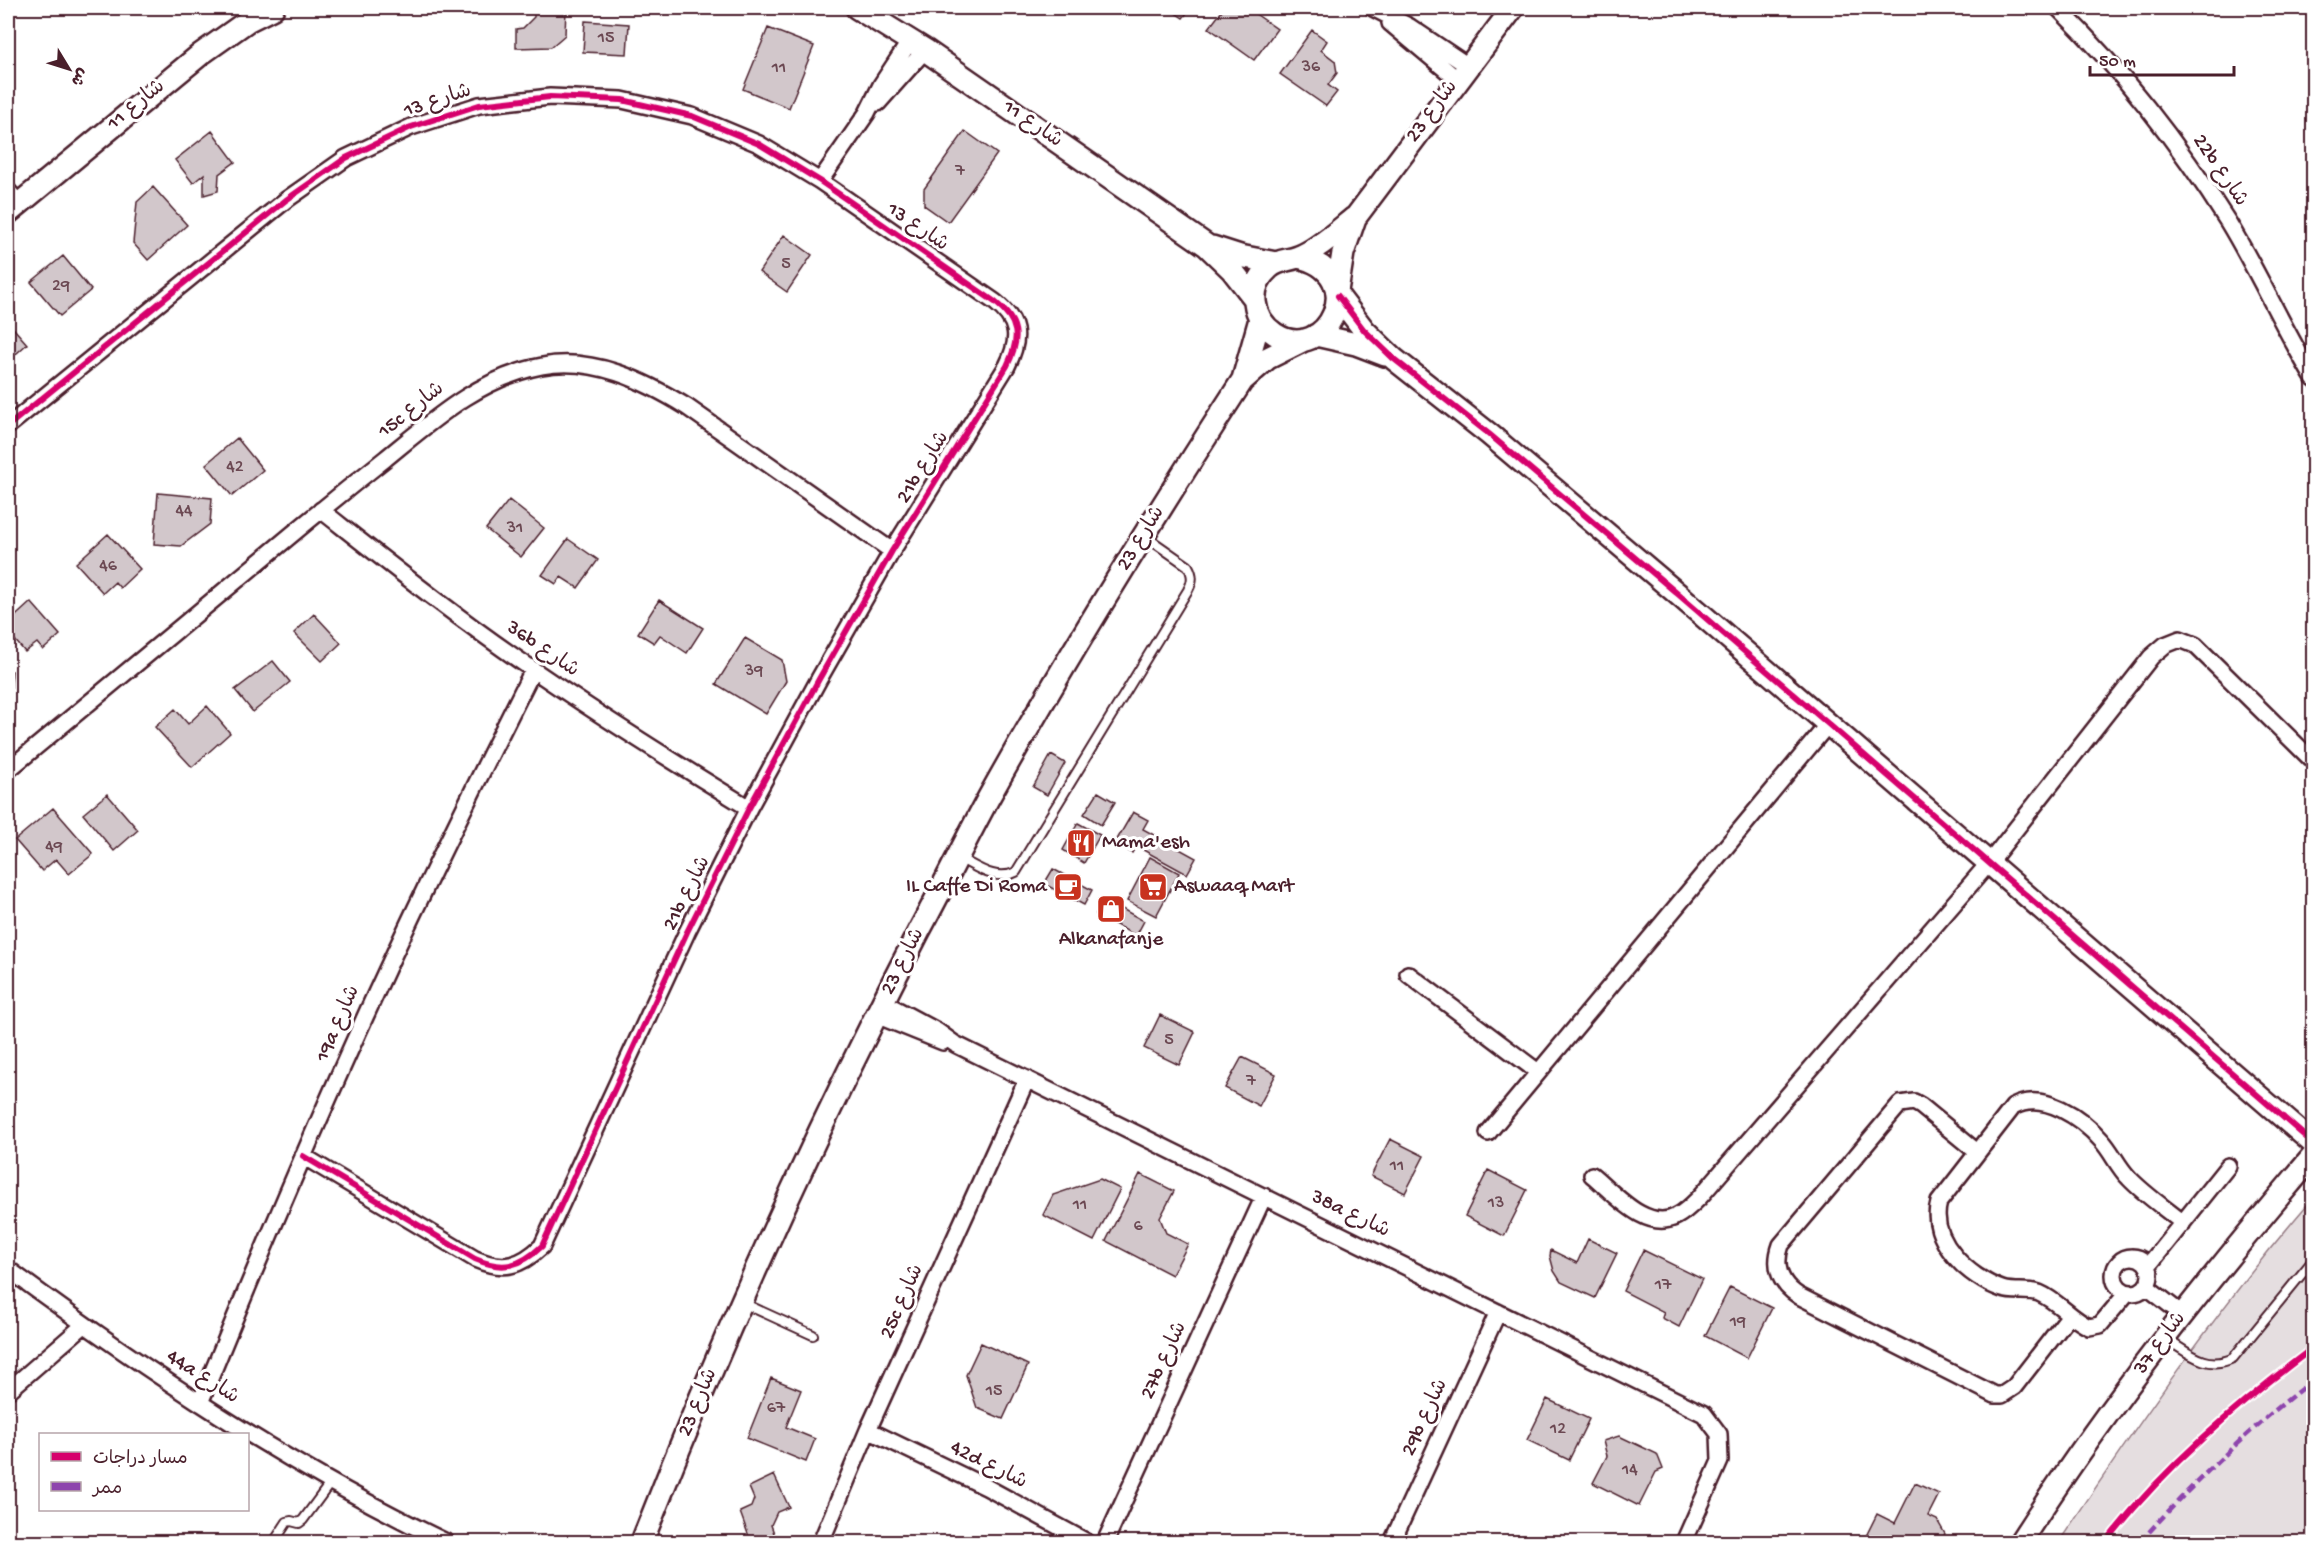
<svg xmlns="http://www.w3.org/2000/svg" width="2321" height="1550" viewBox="0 0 2321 1550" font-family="'Gochi Hand','Playpen Sans Arabic',sans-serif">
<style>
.green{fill:#e5dee0;stroke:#987e86;stroke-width:1.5}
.building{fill:#d2c7cb;stroke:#4a1f2b;stroke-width:1.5}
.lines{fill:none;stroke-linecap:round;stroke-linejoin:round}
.lane-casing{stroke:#4a1f2b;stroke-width:12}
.street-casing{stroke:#4a1f2b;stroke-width:20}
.secondary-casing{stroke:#4a1f2b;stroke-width:26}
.lane{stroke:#fff;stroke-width:8}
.street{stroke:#fff;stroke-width:15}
.secondary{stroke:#fff;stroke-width:21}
.quiet{stroke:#8e44ad;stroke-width:4.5;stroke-dasharray:9 4.5;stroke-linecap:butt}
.cycleway-casing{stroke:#fff;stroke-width:10}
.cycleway{stroke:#d6006c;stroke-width:6}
.labels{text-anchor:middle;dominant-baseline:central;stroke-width:6;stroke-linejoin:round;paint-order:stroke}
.number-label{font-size:18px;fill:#6c4953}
.street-label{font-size:21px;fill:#4a1f2b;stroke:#fff}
.poi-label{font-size:21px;fill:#4a1f2b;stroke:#fff;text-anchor:start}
</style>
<rect width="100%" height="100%" fill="#fff"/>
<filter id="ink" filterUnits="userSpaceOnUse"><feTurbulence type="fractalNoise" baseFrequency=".0167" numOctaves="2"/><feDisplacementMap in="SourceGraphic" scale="12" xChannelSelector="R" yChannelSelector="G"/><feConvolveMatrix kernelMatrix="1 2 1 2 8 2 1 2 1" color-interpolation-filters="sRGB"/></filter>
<g filter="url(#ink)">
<path class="green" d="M2313 1198V1542H2059C2138 1424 2220 1305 2313 1198Z"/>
<path class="building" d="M534 8H566L565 35 551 47 516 48V29L523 28 534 17Z
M1168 8H1191L1183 18Z
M1217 8H1252L1250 10 1277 29 1254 60 1209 28 1222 11Z
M585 21 629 24 627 54 583 52Z
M768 28 814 46 789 108 743 89Z
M1312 30 1327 41 1321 50 1335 61 1337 73 1328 85 1337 92 1326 106 1280 74Z
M212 131 235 162 219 174 218 191 204 195V174L193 183 175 160Z
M965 131 997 154 948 222 924 205V189Z
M153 187 187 225 148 260 133 243 137 202Z
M784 235 812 255 787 292 759 272Z
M63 256 91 290 60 316 31 282Z
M8 322 27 344 8 361Z
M237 438 263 470 232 496 206 464Z
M158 493 212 498 210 524 181 546 154 544Z
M509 500 544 528 521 557 486 529Z
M108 534 140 569 120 588 115 582 103 593 76 563Z
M568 539 598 560 578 588 561 577 556 584 542 575Z
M659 600 703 628 687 653 660 635 654 643 638 633Z
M31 602 60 635 43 650 37 643 25 652 8 632V623Z
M314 614 341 643 322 661 294 633Z
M745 638 782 660 786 681 766 714 716 684Z
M273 661 290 682 253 712 235 690Z
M8 671H12L10 701 8 702Z
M207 706 230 733 192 767 155 727 175 709 188 724Z
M1051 755 1065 763 1047 795 1033 787Z
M1098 792 1115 802 1101 825 1084 814Z
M107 794 138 830 114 851 83 814Z
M53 808 93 854 69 874 56 859 42 871 15 840Z
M1133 812 1148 820 1143 829 1196 858 1187 874 1136 846 1132 853 1115 843Z
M1078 823 1100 835 1084 863 1063 850Z
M1150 857 1179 873 1156 916 1127 901Z
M1053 869 1092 890 1084 905 1044 884Z
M1104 899 1144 921 1136 936 1096 914Z
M1160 1015 1195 1032 1179 1065 1144 1048Z
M1242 1057 1276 1074 1259 1106 1225 1088Z
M1390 1139 1424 1156 1405 1193 1371 1176Z
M1488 1170 1527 1190 1504 1236 1465 1216Z
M1140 1174 1174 1191 1160 1218 1166 1233 1188 1244 1172 1275 1106 1241Z
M1100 1179 1120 1189 1094 1241 1043 1215 1053 1195Z
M1588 1239 1617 1253 1595 1298 1561 1282 1554 1271 1550 1256 1551 1250 1577 1263Z
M1643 1250 1702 1279 1679 1327 1662 1318 1664 1312 1623 1291Z
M1730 1287 1772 1308 1747 1358 1705 1336Z
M981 1343 1028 1365 1003 1419 977 1408 966 1375Z
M771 1378 801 1390 786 1427 815 1439 806 1462 747 1438Z
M1547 1399 1589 1419 1569 1460 1527 1440Z
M1619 1436 1657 1454 1663 1469 1656 1472 1639 1506 1593 1483 1607 1456 1603 1441Z
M774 1475 789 1507 777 1512 771 1525 775 1536 751 1542 740 1512 751 1507 754 1499 749 1487Z
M1915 1483 1939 1494 1928 1516 1937 1520 1945 1534 1940 1542H1870L1864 1540 1877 1514 1895 1523Z"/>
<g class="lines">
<g class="lane-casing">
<path id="lane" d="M959 858C977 867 996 882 1016 872L1188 590C1193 581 1193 575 1188 566L1145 536
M743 1303 813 1335
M2166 1339C2189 1353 2207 1371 2233 1358L2314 1259
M274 1542 287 1522 291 1521 299 1523 303 1520 331 1482"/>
</g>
<g class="street-casing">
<path id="street" d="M1373 8 1410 27 1468 66
M2058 8C2124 73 2179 144 2228 222 2259 273 2283 328 2314 379
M1390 23 1458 80
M878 103 925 50
M820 181 867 113 881 85 910 41
M8 191 19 203
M8 426 286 200 346 158 411 127 479 105 550 97 622 100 692 116 759 144 820 181 995 302C1019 321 1021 338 1007 366L892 551 819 679 749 808 687 932 542 1246C520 1267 503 1271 475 1259L303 1156
M321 510C391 565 461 621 535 671 605 719 677 764 749 808
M8 770C96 698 184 624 272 551 309 520 347 489 385 459 433 420 479 378 542 366 593 356 645 381 687 407L892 551
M1408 974 1538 1072
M883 1002 937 1031 955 1044 1704 1414 1719 1434 1720 1461 1684 1542
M876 1015 943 1042
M1488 1133 1829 723
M1977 1152 1921 1106 1914 1102 1900 1104 1781 1245C1773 1267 1780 1284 1799 1296L1995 1395H2002L2014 1387 2070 1315
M1592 1175C1614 1193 1647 1233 1677 1216 1685 1212 1693 1204 1699 1198L1989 863 2151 657 2165 645 2180 639 2195 645 2314 762
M2114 1275a18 18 0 1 1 36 0a18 18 0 1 1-36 0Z
M2148 1266 2228 1166
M8 1269C146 1371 291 1468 446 1542
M2147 1287 2183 1315
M2127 1293 2100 1325 2089 1327C2071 1319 2058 1301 2039 1293 2027 1289 2014 1293 2002 1289 1969 1278 1928 1240 1939 1202L2013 1107C2043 1090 2082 1118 2102 1141 2112 1152 2118 1167 2129 1178 2145 1195 2165 1208 2183 1223
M8 1391 84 1325
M200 1403C256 1265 314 1128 376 993 426 884 479 777 533 670
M868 1430 986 1487 1087 1542
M821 1542 868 1430 1027 1079
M1105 1542 1264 1196
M1392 1542 1498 1312"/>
</g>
<g class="secondary-casing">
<path id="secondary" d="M857 8 925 50 1206 245 1232 270 1254 298
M8 213 201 54 249 20 273 8
M1212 247 1240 256 1276 263
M1298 257C1373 273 1326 367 1275 334 1252 319 1247 287 1269 268 1278 260 1287 261 1298 257 1316 251 1339 230 1354 218
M1337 291 1343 253 1355 218 1513 8
M1338 296 1364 330 1394 359 1489 434 1679 595 2314 1144
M1316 335 1356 344 1385 355
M1243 379 1260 319
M642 1542C723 1334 816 1130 919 931 943 887 965 841 989 797 1068 655 1154 517 1242 381L1268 358 1304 340
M2020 1542C2107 1406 2209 1278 2314 1155"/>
</g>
<use href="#lane" class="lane"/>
<use href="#street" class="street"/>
<use href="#secondary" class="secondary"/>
<path class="quiet" d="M2140 1542C2193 1483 2250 1428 2314 1379"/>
<g class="cycleway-casing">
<path id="cycleway" d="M1338 296 1364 330 1394 359 1489 434 1679 595 2314 1144
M8 426 286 200 346 158 411 127 479 105 550 97 622 100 692 116 759 144 820 181 995 302C1019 321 1021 338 1007 366L892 551 819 679 749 808 687 932 542 1246C520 1267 503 1271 475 1259L303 1156
M2106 1542C2164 1467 2238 1404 2314 1347"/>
</g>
<use href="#cycleway" class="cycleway"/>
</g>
</g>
<defs>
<g id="restaurant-square" transform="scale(1.5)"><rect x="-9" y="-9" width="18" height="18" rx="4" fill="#c8321e" stroke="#fff"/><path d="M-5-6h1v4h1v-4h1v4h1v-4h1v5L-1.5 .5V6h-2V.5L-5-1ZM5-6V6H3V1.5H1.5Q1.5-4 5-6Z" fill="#fff"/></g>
<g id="cafe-square" transform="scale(1.5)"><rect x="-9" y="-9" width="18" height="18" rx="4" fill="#c8321e" stroke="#fff"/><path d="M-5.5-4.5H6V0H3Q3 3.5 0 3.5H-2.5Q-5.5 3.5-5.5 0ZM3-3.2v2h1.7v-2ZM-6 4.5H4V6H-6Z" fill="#fff"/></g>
<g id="supermarket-square" transform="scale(1.5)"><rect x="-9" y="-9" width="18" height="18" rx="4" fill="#c8321e" stroke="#fff"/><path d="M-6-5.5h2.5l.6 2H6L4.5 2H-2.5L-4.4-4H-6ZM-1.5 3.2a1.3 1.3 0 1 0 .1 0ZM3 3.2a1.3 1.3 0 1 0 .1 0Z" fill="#fff"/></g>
<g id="shop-square" transform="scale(1.5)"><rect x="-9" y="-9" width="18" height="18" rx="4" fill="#c8321e" stroke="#fff"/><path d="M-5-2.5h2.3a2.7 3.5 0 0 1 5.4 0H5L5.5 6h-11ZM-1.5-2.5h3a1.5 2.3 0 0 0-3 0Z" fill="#fff"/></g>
</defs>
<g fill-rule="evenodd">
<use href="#restaurant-square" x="1081" y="843"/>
<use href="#cafe-square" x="1068" y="887"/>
<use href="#supermarket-square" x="1153" y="887"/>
<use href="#shop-square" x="1111" y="909"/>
</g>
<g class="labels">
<g class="number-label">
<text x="606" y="38">15</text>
<text x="1311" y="67">36</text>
<text x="779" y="68">11</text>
<text x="960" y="171">7</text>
<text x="786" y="264">5</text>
<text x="61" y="286">29</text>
<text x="235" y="467">42</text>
<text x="184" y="511">44</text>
<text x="515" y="528">31</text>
<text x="108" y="566">46</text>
<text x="754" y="671">39</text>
<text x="54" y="847">49</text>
<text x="1169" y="1040">5</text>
<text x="1251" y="1081">7</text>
<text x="1397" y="1166">11</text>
<text x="1496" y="1203">13</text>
<text x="1080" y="1205">11</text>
<text x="1138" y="1226">6</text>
<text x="1663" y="1285">17</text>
<text x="1738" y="1322">19</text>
<text x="994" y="1391">15</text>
<text x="776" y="1408">67</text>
<text x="1558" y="1429">12</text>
<text x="1630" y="1470">14</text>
</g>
<g class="street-label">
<text transform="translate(438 102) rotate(-18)">شارع 13</text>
<text transform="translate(137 106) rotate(-39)">شارع 11</text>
<text transform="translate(1433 112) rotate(-53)">شارع 23</text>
<text transform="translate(1032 125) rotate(35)">شارع 11</text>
<text transform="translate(2219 171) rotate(56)">22b شارع</text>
<text transform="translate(917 228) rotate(35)">شارع 13</text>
<text transform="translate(412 411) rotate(-38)">15c شارع</text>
<text transform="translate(924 468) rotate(-58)">21b شارع</text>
<text transform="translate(1142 539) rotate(-58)">شارع 23</text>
<text transform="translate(542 650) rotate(35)">36b شارع</text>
<text transform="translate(688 894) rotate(-63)">21b شارع</text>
<text transform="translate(904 962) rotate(-63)">شارع 23</text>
<text transform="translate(339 1024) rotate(-66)">19a شارع</text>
<text transform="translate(1350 1215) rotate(26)">38a شارع</text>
<text transform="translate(903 1302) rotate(-66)">25c شارع</text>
<text transform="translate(2161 1344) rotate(-53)">شارع 37</text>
<text transform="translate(1165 1361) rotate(-65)">27b شارع</text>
<text transform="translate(202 1378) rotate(33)">44a شارع</text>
<text transform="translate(699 1403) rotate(-67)">شارع 23</text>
<text transform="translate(1426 1418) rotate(-65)">29b شارع</text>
<text transform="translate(988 1466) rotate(27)">42d شارع</text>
</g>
<g class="poi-label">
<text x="1102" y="843">Mama'esh</text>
<text x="1047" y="887" text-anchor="end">IL Caffe Di Roma</text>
<text x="1174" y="887">Aswaaq Mart</text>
<text x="1111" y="940" text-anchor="middle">Alkanafanje</text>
</g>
</g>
<rect width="2321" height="1550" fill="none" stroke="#fff" stroke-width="30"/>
<rect x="15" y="15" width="2291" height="1520" fill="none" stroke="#4a1f2b" stroke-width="2" filter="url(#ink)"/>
<rect x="39" y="1433" width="210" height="78" fill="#ffffff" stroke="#b7a5aa" stroke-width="1.5"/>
<rect x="51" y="1452" width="30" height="9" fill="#d6006c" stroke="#b7a5aa" stroke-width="1.5"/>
<text x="93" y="1463" font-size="18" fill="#4a1f2b">مسار دراجات</text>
<rect x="51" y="1482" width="30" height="9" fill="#8e44ad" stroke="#b7a5aa" stroke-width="1.5"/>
<text x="93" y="1493" font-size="18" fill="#4a1f2b">ممر</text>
<g transform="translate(69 69) rotate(128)" stroke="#ffffff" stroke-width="4.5" paint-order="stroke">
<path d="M0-4.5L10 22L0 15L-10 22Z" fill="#4a1f2b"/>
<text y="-9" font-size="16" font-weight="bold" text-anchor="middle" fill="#4a1f2b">ش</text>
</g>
<path d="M2090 66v9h144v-9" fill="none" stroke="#4a1f2b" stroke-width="3"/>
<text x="2099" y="66" font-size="18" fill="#4a1f2b" stroke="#ffffff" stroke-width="4.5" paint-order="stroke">50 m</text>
</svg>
